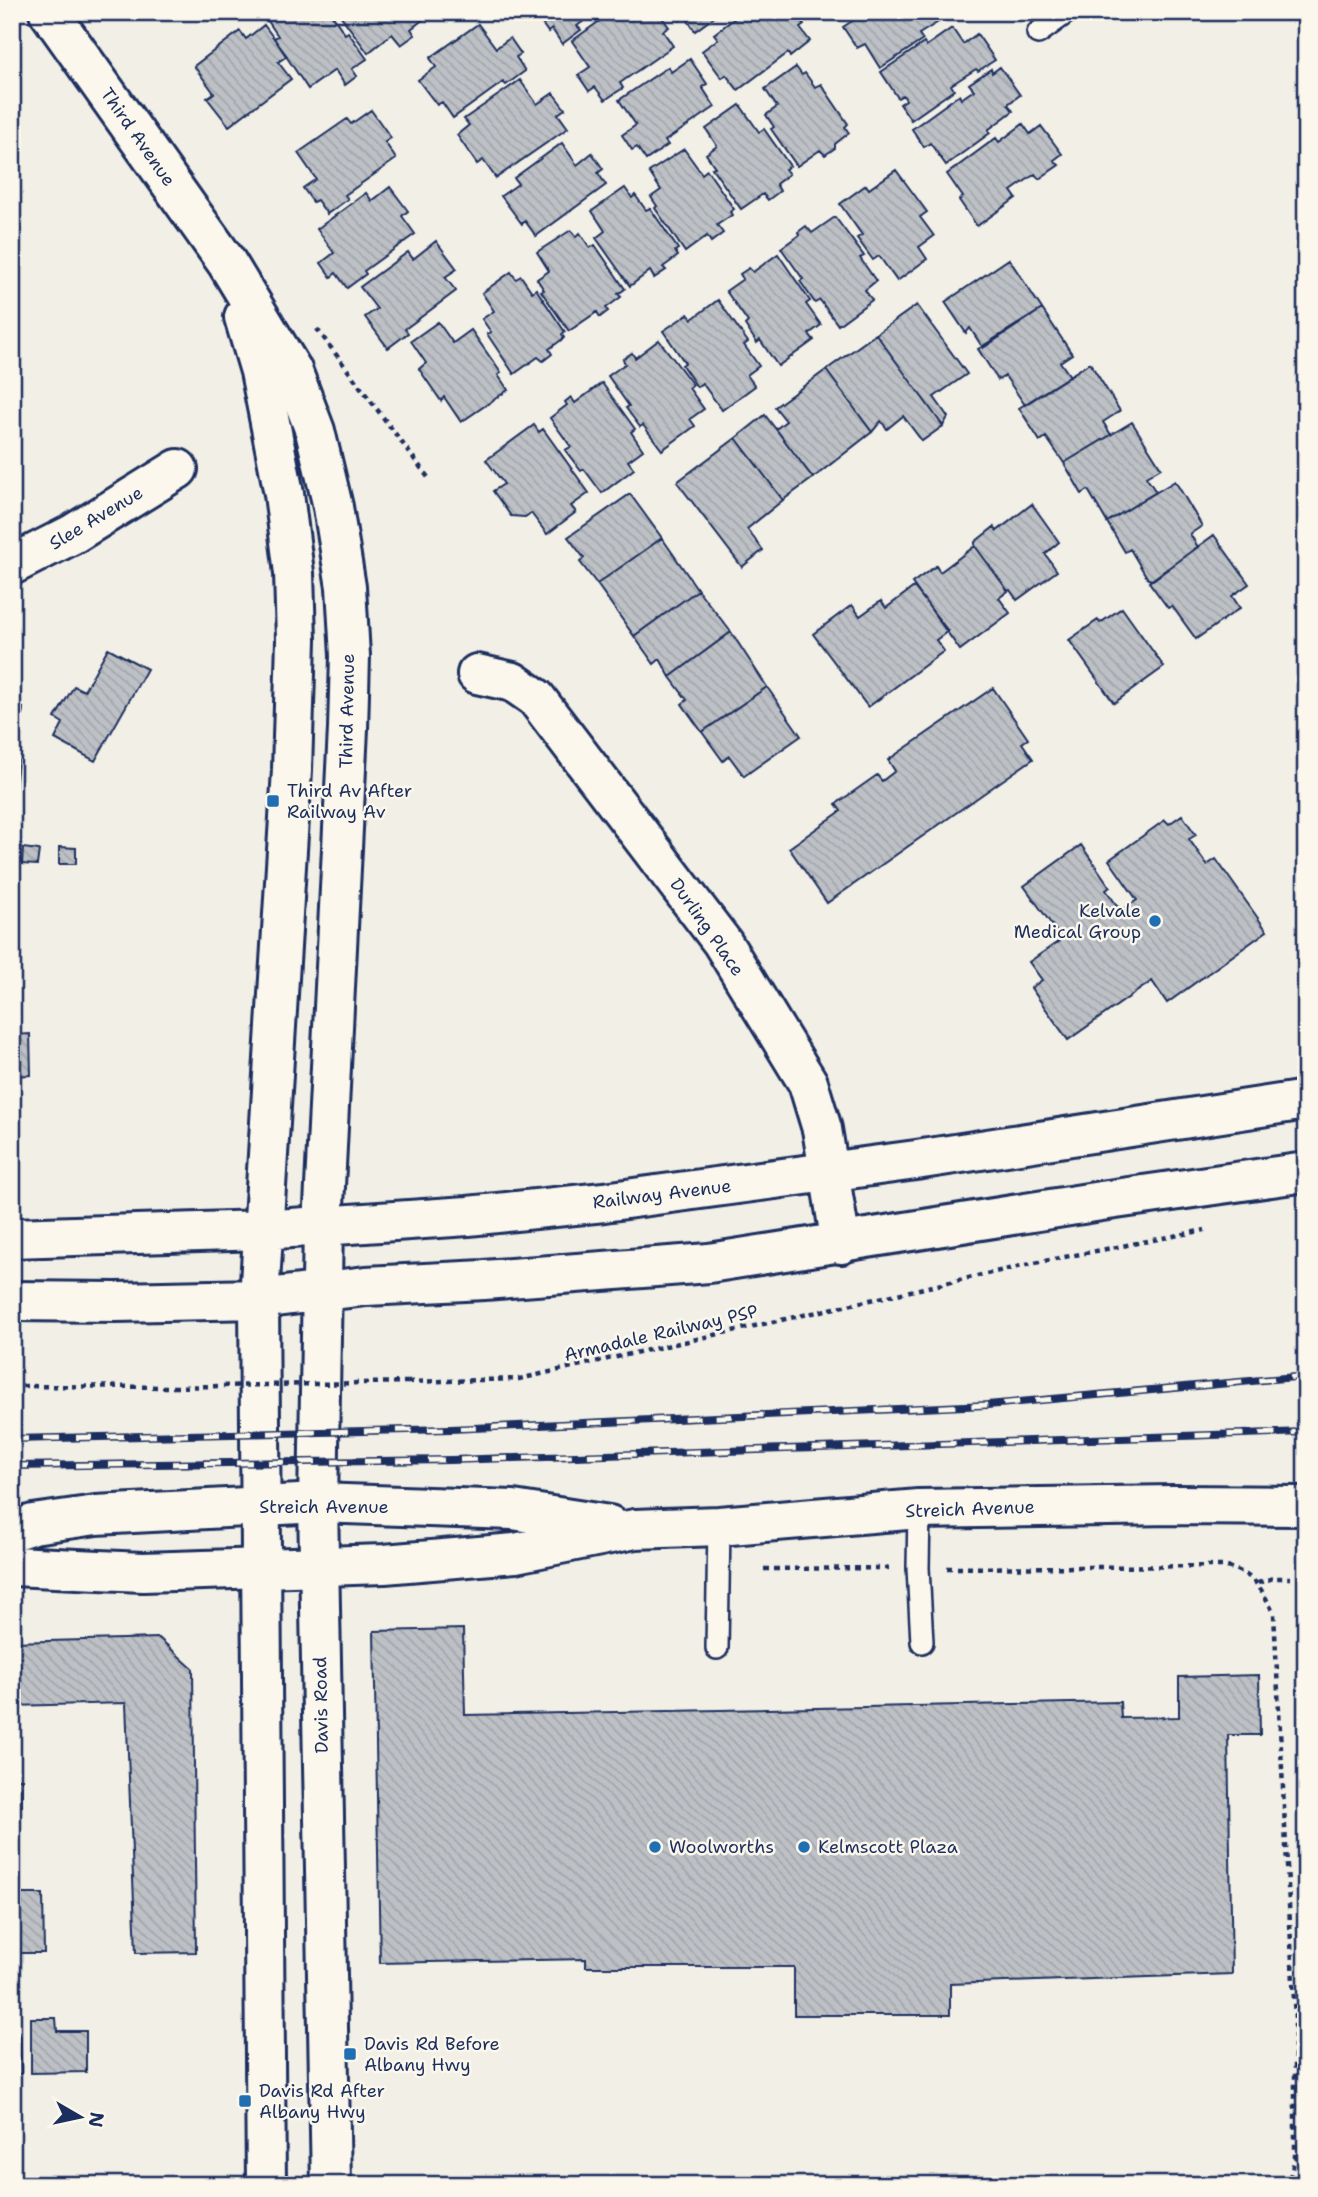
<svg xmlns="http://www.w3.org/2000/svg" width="1318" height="2197" viewBox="0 0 1318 2197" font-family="'Shantell Sans',sans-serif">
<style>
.building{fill:url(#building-back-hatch);stroke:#1b2f5e;stroke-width:2}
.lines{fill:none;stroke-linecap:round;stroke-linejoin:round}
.service-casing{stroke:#1b2f5e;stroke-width:26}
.minor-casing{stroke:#1b2f5e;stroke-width:44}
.tertiary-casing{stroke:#1b2f5e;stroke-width:44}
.secondary-casing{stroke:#1b2f5e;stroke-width:44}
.path{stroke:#1b2f5e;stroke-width:4.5;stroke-dasharray:5 5;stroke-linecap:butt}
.service{stroke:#fbf7ec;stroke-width:21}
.minor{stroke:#fbf7ec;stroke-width:38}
.tertiary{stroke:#fbf7ec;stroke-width:38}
.secondary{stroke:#fbf7ec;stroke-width:38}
.rail-casing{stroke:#1b2f5e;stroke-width:8}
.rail{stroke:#fbf7ec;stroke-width:5;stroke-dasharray:16;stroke-linecap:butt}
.path-bridge{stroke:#1b2f5e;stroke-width:4.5;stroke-dasharray:5 5;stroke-linecap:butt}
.poi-dot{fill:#1f6fb2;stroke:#fbf7ec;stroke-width:2.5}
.labels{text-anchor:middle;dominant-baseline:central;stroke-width:5;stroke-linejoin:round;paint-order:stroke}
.street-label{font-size:18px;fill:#1b2f5e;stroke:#fbf7ec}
.poi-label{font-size:18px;fill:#1b2f5e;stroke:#fbf7ec;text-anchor:start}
</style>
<defs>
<pattern id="building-back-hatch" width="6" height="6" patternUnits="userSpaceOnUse" patternTransform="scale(1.75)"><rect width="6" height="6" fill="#bdc0c4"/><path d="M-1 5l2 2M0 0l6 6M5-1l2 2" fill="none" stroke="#a2a5ab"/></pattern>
</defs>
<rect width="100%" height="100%" fill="#f2efe6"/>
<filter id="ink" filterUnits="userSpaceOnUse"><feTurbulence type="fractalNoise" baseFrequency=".0143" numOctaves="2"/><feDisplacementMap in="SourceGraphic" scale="14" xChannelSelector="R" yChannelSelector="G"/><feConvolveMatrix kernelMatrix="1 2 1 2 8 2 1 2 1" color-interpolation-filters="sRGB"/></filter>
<g filter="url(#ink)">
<path class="building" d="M274 12H330L345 34 348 32 367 59 352 69 357 76 345 85 335 70 308 89 274 38 278 36 266 18Z
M338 12H421L425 18 411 29 415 35 401 45 392 34 368 53Z
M546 12H596L577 26 581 30 562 44 552 29 548 32 538 18Z
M612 12H658L669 27 663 31 673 46 620 83 623 88 605 100 595 87 589 91 578 75 590 67 572 41Z
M674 12H721L695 31 685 16 680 20Z
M743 12H774L779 19 789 12H795L804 25 800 28 810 41 790 57 788 53 738 90 726 75 722 78 702 51 718 39 714 34Z
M866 12H942L945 18 919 34 923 40 880 68 865 44 857 48 843 27Z
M478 24 496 48 510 38 521 54 516 57 525 71 506 85 503 82 453 118 442 102 437 105 418 80 436 67 430 58Z
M264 25 287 56 278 62 291 79 229 126 207 98 214 93 194 66 240 31 246 39Z
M952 28 963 44 977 34 995 60 978 71 976 69 951 85 954 90 911 120 900 104 906 100 903 95 898 98 881 72 924 43 926 46Z
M690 59 707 84 702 87 715 107 665 141 668 145 646 160 637 147 632 150 622 135 636 125 619 100 668 67 671 72Z
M796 67 802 75 805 73 815 87 821 84 848 124 845 127 849 133 835 144V148L825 155 820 150 797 166 771 129 774 127 766 115 777 107 765 89Z
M1000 67 1020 95 1008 104 1013 111 988 130 990 133 946 165 930 143 924 147 912 129 959 95 961 99 974 90 969 84 991 69 992 73Z
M520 80 537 104 553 93 565 109 558 114 568 128 496 178 483 160 477 164 457 135 469 125 464 119Z
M740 105 759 132 764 129 790 166 785 169 789 174 776 184 780 191 768 200 763 194 741 209 712 168 715 167 706 154 717 146 706 129Z
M371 110 391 138 385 142 396 159 345 195 348 199 327 214 317 200 313 202 303 188 316 179 298 153 347 119 351 124Z
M1023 124 1030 134 1041 126 1062 154 1054 160 1059 165 1039 179 1035 174 1011 191 1016 198 977 226 959 200 963 197 947 174 996 138 999 142Z
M562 143 577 165 592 153 603 169 598 173 606 185 536 236 525 221 522 224 501 196 518 184 514 178Z
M684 149 702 174 707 170 734 209 730 212 732 215 717 225 723 233 711 242 707 236 685 252 655 208 657 206 651 197 661 190 649 172Z
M896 170 927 212 920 217 934 236 919 247 927 259 897 281 879 256 873 260 857 238 862 235 840 204 866 185 869 189Z
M390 187 408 211 402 216 415 234 364 271 366 274 347 288 336 273 331 277 321 263 334 253 317 229 366 193 372 201Z
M625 188 632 198 635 195 646 210 650 208 678 249 675 251 678 256 663 267 666 270 654 278 650 271 630 286 596 238 605 231 592 211Z
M835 217 864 256 860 258 876 281 865 290 872 300 838 325 820 300 815 303 800 281 803 279 781 248 799 235 798 232 806 226 812 233Z
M571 230 576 237 580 233 590 248 595 245 625 289 618 294 621 297 606 308 608 311 600 317 597 312 569 331 541 291 544 290 537 279 549 271 537 252Z
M436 241 457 269 445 277 456 291 405 329 408 333 388 348 365 317 377 309 360 287 408 252 413 259Z
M778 254 810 301 806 304 821 325 809 334 814 340 778 366 760 340 757 343 745 325 748 322 726 291 743 279 740 274 749 268 753 272Z
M1009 259 1042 309 983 348 970 328 966 333 945 302Z
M511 272 516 279 521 276 532 292 536 289 565 332 562 334 564 338 549 349 552 354 543 361 538 357 514 374 487 334 491 332 482 319 494 311 482 293Z
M718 300 748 342 744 345 759 366 747 375 755 386 722 410 702 383 697 387 682 365 685 363 663 331 688 314 692 319Z
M917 305 967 374 934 397 948 417 943 426 876 334Z
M1042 309 1072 354 1060 362 1070 376 1025 405 1005 376 998 380 978 349Z
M438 322 453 343 471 330 501 373 498 375 508 390 461 422 444 397 441 401 419 369 426 363 411 341Z
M876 334 943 426 922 441 903 416 887 429 881 421 872 432 826 370Z
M659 340 693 385 689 388 704 409 690 419 695 426 662 450 643 425 640 427 626 408 629 406 608 376 625 364 623 359 632 353 635 358Z
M1090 363 1120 411 1103 422 1111 435 1064 463 1046 437 1040 441 1019 408Z
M826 370 872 432 813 478 776 429 786 421 775 407Z
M602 383 635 429 631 432 643 450 628 461 634 469 602 493 584 469 581 471 565 450 571 447 550 418 567 405 565 402 571 397 575 403Z
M765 415 813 478 783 500 736 438Z
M1132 422 1161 468 1146 477 1156 492 1107 522 1088 490 1082 494 1064 463Z
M534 425 539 432 543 429 589 493 571 506 576 512 547 534 531 513 525 517 511 516 493 491 504 484 486 460Z
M736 438 783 500 747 529 763 550 742 567 677 482Z
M1175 481 1202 526 1190 534 1198 547 1153 580 1148 579 1130 549 1125 552 1107 522Z
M630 494 662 538 597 584 580 562 584 558 568 537Z
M1032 504 1059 542 1045 554 1057 571 1017 600 1010 590 1008 591 975 546V542L994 527 997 531Z
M1214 535 1249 584 1232 596 1240 608 1196 639 1172 606 1168 608 1149 582Z
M662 538 698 590 634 636 597 584Z
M975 546 1008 591 999 598 1010 613 960 650 912 583 936 566 940 572Z
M914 587 948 631 936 640 944 651 868 707 813 634 852 605 860 616 881 601 886 608Z
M698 590 731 632 670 677 660 659 654 664 634 636Z
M1122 608 1164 667 1114 703 1069 640 1098 620 1100 623Z
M731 632 767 687 702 732 682 704 687 700 670 677Z
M108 648 147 669 95 761 55 739 63 723 55 718 74 686 84 691Z
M767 687 801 736 744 776 729 756 723 761 702 732Z
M993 688 1028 739 1022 743 1033 759 827 903 789 848 841 811 836 804 877 775 882 781 895 771 888 760Z
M12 707 23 708 15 791H12Z
M1182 815 1196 835 1189 839 1207 865 1216 859 1267 931 1167 1003 1152 981 1068 1040 1031 988 1042 980 1029 962 1062 939 1024 886 1081 845 1110 887 1106 890 1121 911 1137 900 1109 860 1165 820 1169 824Z
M59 847 76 848V864H59Z
M23 848 39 850 37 865 22 864Z
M12 1029 13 1035 30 1034 31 1075 12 1076Z
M463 1629 465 1715 1120 1702 1121 1718 1179 1717V1677L1259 1675 1260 1735H1228L1232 1974 950 1984V2015H794V1967H586V1959L380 1963 374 1631Z
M159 1638 193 1669 196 1952 136 1953 126 1703 12 1706V1642Z
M12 1779H22V1806H12Z
M12 1894H43L44 1953H17V1935H12Z
M31 2018H56L57 2031H86V2072L31 2073Z
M12 2032H20L21 2074H12Z"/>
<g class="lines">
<g class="service-casing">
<path id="service" d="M1038 33 1067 12
M919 1509 918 1568 922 1642
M717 1648 719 1526"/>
</g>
<g class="minor-casing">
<path id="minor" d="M12 565 73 534 178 469
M477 674 513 682 536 698 722 942 808 1083 822 1129 841 1244"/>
</g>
<g class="tertiary-casing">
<path id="tertiary" d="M12 1531 33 1524 96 1515 318 1503 513 1510 609 1525
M12 1566 143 1572 384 1564 515 1553 635 1529 719 1526 919 1509 1174 1505 1306 1506"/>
</g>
<g class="secondary-casing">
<path id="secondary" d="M49 12 227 263 292 370 315 431 333 507 346 587 350 656 348 729 323 1226 318 1503 331 2185
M244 317 260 371 284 494 294 573 296 640 292 770 259 1299 266 2185
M12 1238 262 1230 468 1216 604 1202 916 1160 1306 1100
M12 1301 116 1302 259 1299 366 1286 484 1280 709 1263 1101 1201 1306 1172"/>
</g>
<path class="path" d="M317 329 430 480
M408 1382 519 1379 1044 1261 1205 1230
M12 1386 173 1387
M947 1568 1223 1566C1255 1573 1261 1588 1274 1614L1295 2020V2158L1288 2185
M764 1569 889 1568
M1258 1583 1273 1578H1290"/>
<use href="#service" class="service"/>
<use href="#minor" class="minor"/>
<use href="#tertiary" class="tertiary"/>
<use href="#secondary" class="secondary"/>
<g class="rail-casing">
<path id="rail" d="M12 1439 451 1429 987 1405 1306 1376
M12 1466 451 1460 1306 1432"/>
</g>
<use href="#rail" class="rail"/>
<path class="path-bridge" d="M173 1387 408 1382"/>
</g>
</g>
<g class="poi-dot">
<rect x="266" y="794" width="14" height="14" rx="3.5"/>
<circle cx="1155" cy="921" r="7"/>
<circle cx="655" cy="1847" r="7"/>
<circle cx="804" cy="1847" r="7"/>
<rect x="343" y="2047" width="14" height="14" rx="3.5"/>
<rect x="238" y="2094" width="14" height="14" rx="3.5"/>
</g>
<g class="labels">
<g class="street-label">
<text transform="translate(138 137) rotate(55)">Third Avenue</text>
<text transform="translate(96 518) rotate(-31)">Slee Avenue</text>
<text transform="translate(347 711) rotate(-89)">Third Avenue</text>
<text transform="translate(707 927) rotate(55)">Durling Place</text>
<text transform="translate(662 1194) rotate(-7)">Railway Avenue</text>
<text transform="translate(661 1333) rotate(-13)">Armadale Railway PSP</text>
<text x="324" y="1507">Streich Avenue</text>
<text transform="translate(970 1509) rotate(-2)">Streich Avenue</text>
<text transform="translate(321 1705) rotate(-91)">Davis Road</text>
</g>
<g class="poi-label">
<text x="287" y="791">Third Av After<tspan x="287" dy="21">Railway Av</tspan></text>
<text x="1141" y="911" text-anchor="end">Kelvale<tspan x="1141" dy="21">Medical Group</tspan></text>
<text x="669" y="1847">Woolworths</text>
<text x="818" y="1847">Kelmscott Plaza</text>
<text x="364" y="2044">Davis Rd Before<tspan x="364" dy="21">Albany Hwy</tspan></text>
<text x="259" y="2091">Davis Rd After<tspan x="259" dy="21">Albany Hwy</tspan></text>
</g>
</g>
<rect width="1318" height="2197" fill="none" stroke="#fbf7ec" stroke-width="42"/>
<rect x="21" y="21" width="1276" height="2155" fill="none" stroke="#1b2f5e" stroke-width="2.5" filter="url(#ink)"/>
<g transform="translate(80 2117) rotate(99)" stroke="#fbf7ec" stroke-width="5" paint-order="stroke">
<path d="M0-5L12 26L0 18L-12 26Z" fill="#1b2f5e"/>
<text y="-10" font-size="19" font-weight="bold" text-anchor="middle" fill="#1b2f5e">N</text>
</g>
</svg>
